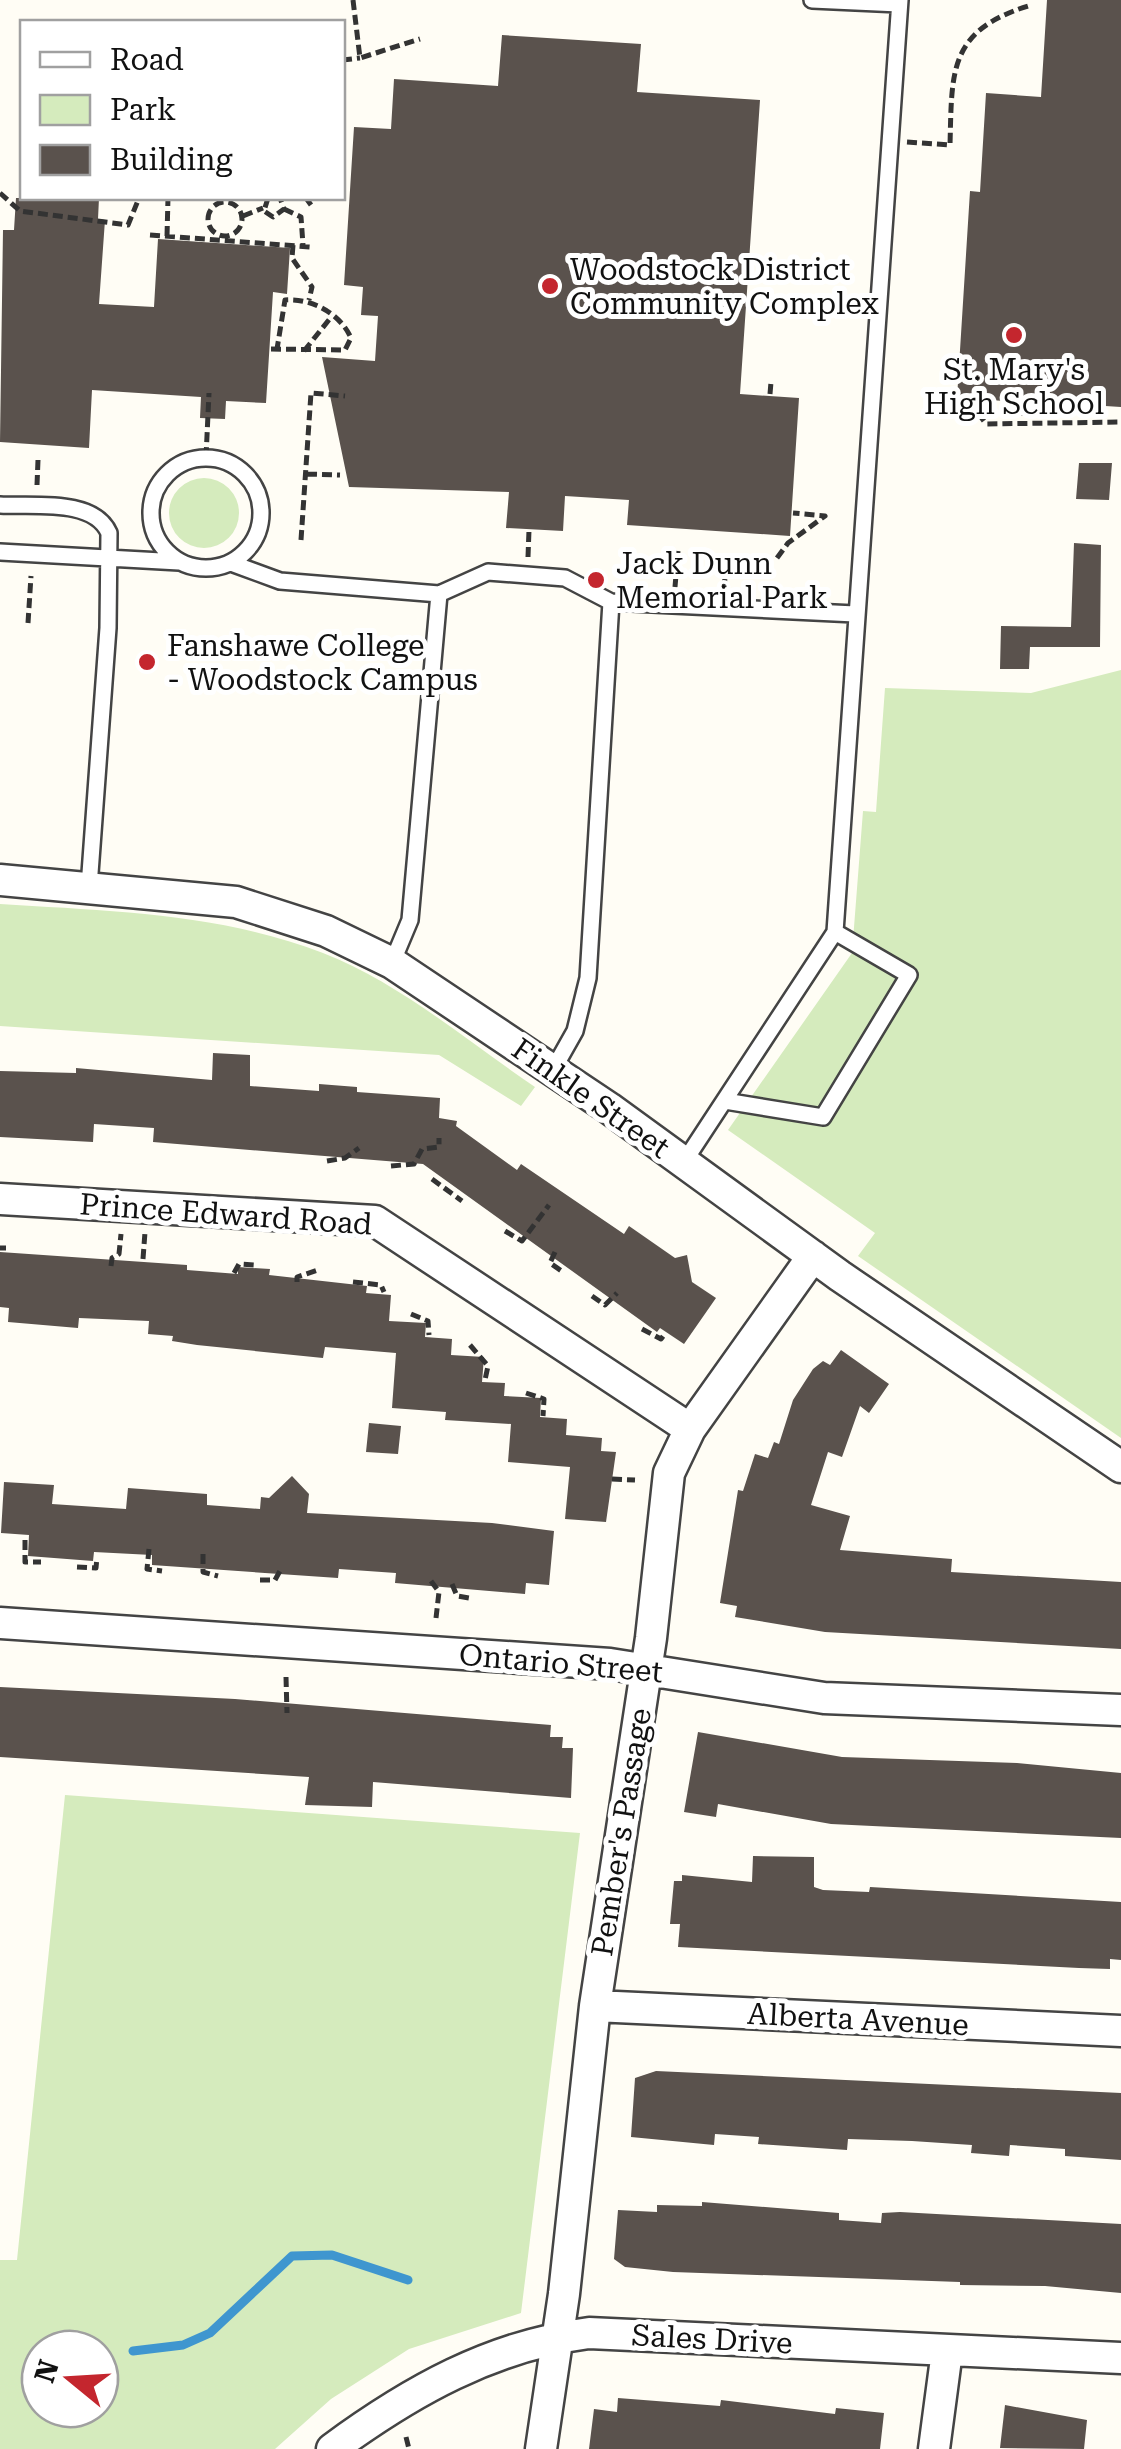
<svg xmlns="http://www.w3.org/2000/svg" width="1121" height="2449" viewBox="0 0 1121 2449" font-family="'Roboto Serif',serif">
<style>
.green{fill:#d5ebbd;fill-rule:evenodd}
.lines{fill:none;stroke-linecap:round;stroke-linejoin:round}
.stream{stroke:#3f96cf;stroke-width:9}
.building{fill:#5a524d}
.lane-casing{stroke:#444;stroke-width:20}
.street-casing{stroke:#444;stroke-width:35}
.path{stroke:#333;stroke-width:5;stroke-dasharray:10 5;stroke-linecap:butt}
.lane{stroke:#fff;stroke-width:15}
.street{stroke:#fff;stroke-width:30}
.poi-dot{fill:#c4262e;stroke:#fff;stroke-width:4}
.labels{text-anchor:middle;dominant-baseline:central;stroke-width:10;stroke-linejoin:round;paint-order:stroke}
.poi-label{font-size:30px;fill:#111;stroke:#fff;text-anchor:start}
.street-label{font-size:30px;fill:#111;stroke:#fff}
</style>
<rect width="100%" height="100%" fill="#fffdf5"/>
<path class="green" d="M169 513a35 35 0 1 1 70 0a35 35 0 1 1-70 0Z
M1121 670V1438L858 1256 875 1233 728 1130 852 953 863 811 876 812 885 688 1031 693Z
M0 904C109 911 220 913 323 953 400 983 467 1041 535 1087L521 1106 439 1055 0 1026Z
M65 1795 580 1833 521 2313 409 2349 331 2399 275 2449H0V2260H17ZM100 2349V2409H40V2349Z"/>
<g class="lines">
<path class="stream" d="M133 2351 183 2345 210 2333 292 2256 332 2255 408 2280"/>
</g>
<path class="building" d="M1047 0H1121V407L1027 401 1026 416 1004 415 1005 401 957 398 970 191 980 192 986 93 1041 97Z
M502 35 641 44 637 92 760 100 740 394 799 398 790 536 627 525 629 500 565 496 563 531 506 528 509 492 349 487 322 357 375 361 378 316 361 315 363 287 344 285 354 127 391 129 394 79 498 86Z
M16 198H99L98 219 105 220 99 304 154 307 158 239 290 248 287 294 273 292 266 403 226 401 225 419 200 418 201 397 92 390 89 448 0 442 3 230H14Z
M1079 463H1112L1109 500 1076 499Z
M1074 543 1101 545 1100 647H1030L1029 669H1000L1001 626 1071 627Z
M213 1053 250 1055V1086L319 1091V1084L357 1087V1092L440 1098 439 1118 457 1121 456 1126 517 1170 521 1164 624 1234 629 1226 675 1258 687 1255 692 1282 716 1298 684 1344 660 1328 657 1332 423 1164 153 1142 154 1128 94 1124 93 1142 0 1137V1071L76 1073V1068L212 1080Z
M0 1252 187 1265V1270L238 1274V1267L270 1269 269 1275 367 1286 366 1293 391 1295 389 1321 426 1323 425 1337 452 1339 451 1355 484 1357 482 1382 505 1383 504 1396 541 1398 540 1417 567 1419 566 1435 602 1438 601 1451 616 1452 606 1522 565 1519 570 1467 508 1462 511 1424 445 1420 446 1412 392 1408 396 1353 325 1347 323 1358 197 1345 172 1341 173 1336 148 1334 149 1321 79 1318 78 1328 8 1322 9 1308 0 1307Z
M841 1350 889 1384 869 1413 860 1406 842 1457 828 1452 811 1505 850 1516 840 1550 952 1559 951 1572 1121 1582V1649L825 1632 735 1617 737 1606 720 1603 738 1490 743 1491 755 1454 768 1458 774 1442 779 1444 793 1400 813 1369 823 1361 830 1365Z
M369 1423 401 1426 398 1454 366 1452Z
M292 1476 309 1494 307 1513 492 1523 554 1531 549 1585 526 1583 525 1594 395 1583 396 1573 339 1569 338 1578 152 1565V1555L94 1552 93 1561 28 1556 29 1535 1 1533 4 1482 54 1485 52 1504 126 1509 128 1488 207 1494V1505L260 1509 261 1497 269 1498Z
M0 1687 235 1699 551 1725 550 1737H563L562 1748H573L571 1798 373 1782 372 1807 305 1805 309 1777 0 1757Z
M698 1732 842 1757 1017 1763 1121 1773V1838L831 1824 718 1804 716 1817 684 1812Z
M753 1856 814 1857V1887L823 1890 869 1892 870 1887 1121 1902V1960L1110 1959V1969L1079 1968 678 1947 680 1924H670L674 1881H682V1875L752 1882Z
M656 2071 1121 2093V2160L1065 2156V2149L1010 2145 1009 2156 971 2153 972 2145 912 2141 848 2139 847 2150 758 2144 759 2137 715 2134 714 2145 631 2137 635 2078Z
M702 2202 839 2213V2220L881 2223 882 2213 900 2212 1121 2224V2293L1045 2286 960 2285V2282L673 2272 625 2267 614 2259 618 2210 657 2212V2205L702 2206Z
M618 2398 720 2406 721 2400 835 2414 836 2408 884 2413 880 2449H589L594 2409 617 2412Z
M1005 2405 1087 2420 1084 2449 1000 2448Z"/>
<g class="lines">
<g class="lane-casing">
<path id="lane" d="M812 0 899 4
M151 513a55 55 0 1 1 110 0a55 55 0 1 1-110 0Z
M0 505C33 507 94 498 109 533L108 628 89 887
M0 552 179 562
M231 563 280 581 439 594 488 572 565 578 611 602 855 614
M392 963 410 920 439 594
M553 1070 575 1031 588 978 611 602
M725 1101 823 1117 909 975 835 932
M684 1162 835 932 900 0"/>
</g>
<g class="street-casing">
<path id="street" d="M0 880 236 902 326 931 392 963 609 1108 840 1276 1121 1467
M0 1199 375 1221 690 1429
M0 1623 610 1664 824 1698 1121 1710
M595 2006 1121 2031
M332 2449C411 2391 491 2346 589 2333L1121 2358
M541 2449 564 2294 595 2006 651 1638 669 1473 690 1429 813 1256
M934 2449 947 2351"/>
</g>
<path class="path" d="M353 0 360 58 420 39
M342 60 360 58
M907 142 950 145C952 72 948 31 1028 6
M0 193 20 211 128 225 139 198
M268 198 264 211 273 217 284 209 280 198
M306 198 311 205
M208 219a17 17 0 1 1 34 0a17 17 0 1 1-34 0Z
M284 209 301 217 303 245
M243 216 263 208
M150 235 310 247
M167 236 168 198
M293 245 292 258 312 287 309 300
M271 349 345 350 351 338C340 313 311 298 285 300L277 349
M304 351 332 316
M770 394 771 382
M978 413 986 424 1121 422
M206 457 209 393
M307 474 340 475
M37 485 38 460
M301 540 311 393 345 396
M528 557 529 530
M777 558 788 543 825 516 793 513
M675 587 678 551
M724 589 727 554
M28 623 31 576
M327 1161 345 1158 359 1148
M391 1166 414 1164 422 1149 439 1147V1138
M432 1179 462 1201
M505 1231 522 1241 549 1205
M0 1248H6
M555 1252 550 1263 563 1272
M143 1259 145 1232
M111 1266 112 1258 119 1254 121 1234
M234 1273 239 1264 254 1265
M297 1282V1277L318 1270
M353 1282 381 1285 384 1292
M592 1296 605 1305 617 1293
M411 1314 428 1321 429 1335
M642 1329 661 1339 664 1335
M470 1345 488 1366 485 1380
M526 1393 544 1399 543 1416
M612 1479 635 1480
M25 1540V1562H41
M149 1549 147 1569 162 1571
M203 1554V1572L218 1576
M77 1567 96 1568 97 1557
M260 1580H275L281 1569
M431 1581 439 1592 436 1618
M452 1584 457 1596 469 1598
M286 1677 287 1713
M406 2437 409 2449"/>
<use href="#lane" class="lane"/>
<use href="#street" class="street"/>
</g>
<g class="poi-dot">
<circle cx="550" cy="286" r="10"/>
<circle cx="1014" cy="335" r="10"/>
<circle cx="596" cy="580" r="10"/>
<circle cx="147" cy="662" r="10"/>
</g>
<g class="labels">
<g class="poi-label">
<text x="570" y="269">Woodstock District<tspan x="570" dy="34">Community Complex</tspan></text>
<text x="1014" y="369" text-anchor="middle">St. Mary's<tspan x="1014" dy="34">High School</tspan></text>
<text x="616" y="563">Jack Dunn<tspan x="616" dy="34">Memorial Park</tspan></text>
<text x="167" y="645">Fanshawe College<tspan x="167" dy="34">- Woodstock Campus</tspan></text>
</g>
<g class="street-label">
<text transform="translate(591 1098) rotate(35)">Finkle Street</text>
<text transform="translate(226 1214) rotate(4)">Prince Edward Road</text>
<text transform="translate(561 1663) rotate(5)">Ontario Street</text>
<text transform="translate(621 1832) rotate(-81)">Pember's Passage</text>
<text transform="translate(858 2019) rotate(3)">Alberta Avenue</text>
<text transform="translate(712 2339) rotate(3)">Sales Drive</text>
</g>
</g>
<rect x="20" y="20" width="325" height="180" fill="#ffffff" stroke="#a0a0a0" stroke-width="2.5"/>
<rect x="40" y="52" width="50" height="15" fill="#ffffff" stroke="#a0a0a0" stroke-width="2.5"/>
<text x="110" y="70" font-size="30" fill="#111111">Road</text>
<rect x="40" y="95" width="50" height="30" fill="#d5ebbd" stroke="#a0a0a0" stroke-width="2.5"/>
<text x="110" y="120" font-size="30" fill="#111111">Park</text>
<rect x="40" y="145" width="50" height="30" fill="#5a524d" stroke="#a0a0a0" stroke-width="2.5"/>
<text x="110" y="170" font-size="30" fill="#111111">Building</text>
<g transform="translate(70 2379) rotate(288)"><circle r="48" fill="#ffffff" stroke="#a0a0a0" stroke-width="2.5"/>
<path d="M0-8L18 38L0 25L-18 38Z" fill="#c4262e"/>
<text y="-15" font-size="28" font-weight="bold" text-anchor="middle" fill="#111111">N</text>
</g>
</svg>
